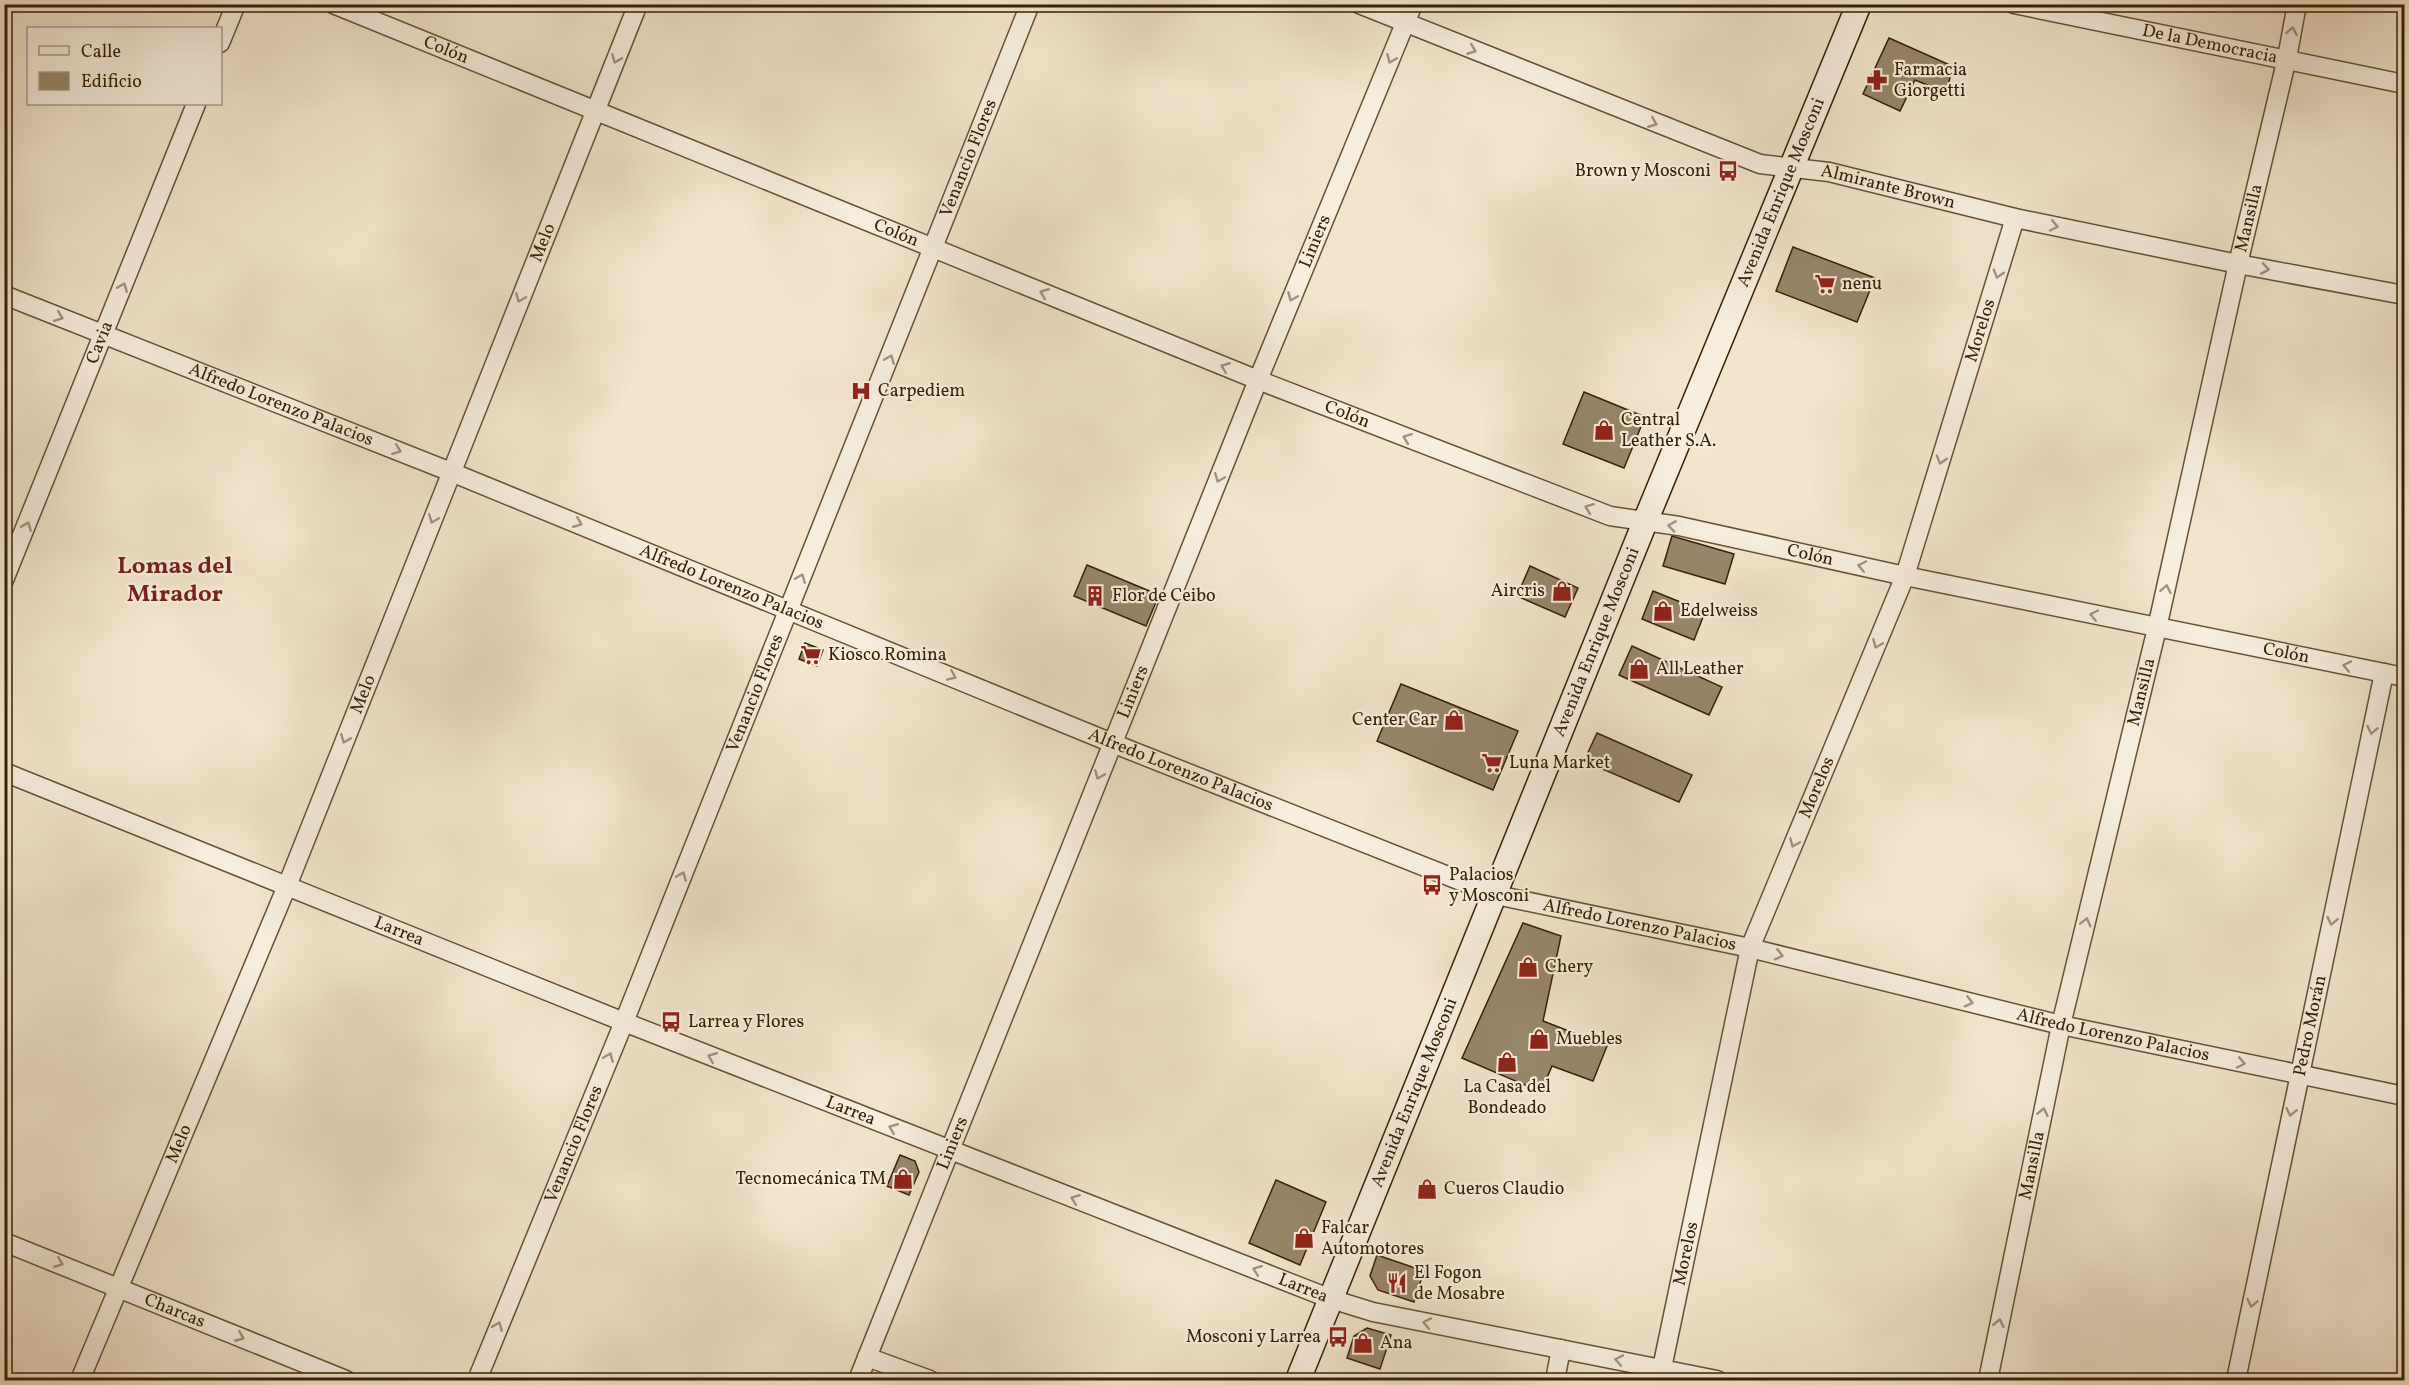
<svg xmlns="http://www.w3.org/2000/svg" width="2409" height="1385" viewBox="0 0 2409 1385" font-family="Vollkorn,serif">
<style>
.building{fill:#98876a;stroke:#372100;stroke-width:1.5}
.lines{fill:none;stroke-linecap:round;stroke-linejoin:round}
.street-casing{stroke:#665233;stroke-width:21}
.secondary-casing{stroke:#372100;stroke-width:27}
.street{stroke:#f7eede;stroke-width:18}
.secondary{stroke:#f7eede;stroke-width:24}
.oneway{stroke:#a1927a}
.labels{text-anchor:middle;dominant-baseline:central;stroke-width:4.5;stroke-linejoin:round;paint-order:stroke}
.street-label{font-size:18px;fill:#372100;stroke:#f7eede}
.poi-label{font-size:18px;fill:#372100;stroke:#f7eede;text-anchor:start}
.district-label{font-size:24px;font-weight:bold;fill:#7a1f14;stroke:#f7eede}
</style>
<rect width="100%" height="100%" fill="#f2e5cc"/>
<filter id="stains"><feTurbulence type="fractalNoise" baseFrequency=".00333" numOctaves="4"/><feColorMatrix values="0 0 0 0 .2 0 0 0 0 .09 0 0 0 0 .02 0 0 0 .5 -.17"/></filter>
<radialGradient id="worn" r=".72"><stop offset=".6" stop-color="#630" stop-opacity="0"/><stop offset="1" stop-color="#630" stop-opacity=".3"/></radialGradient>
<path class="building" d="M1889 38 1952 66 1947 93 1915 80 1900 111 1863 94Z
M1793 247 1875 278 1857 322 1776 291Z
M1584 392 1645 417 1624 468 1563 444Z
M1672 536 1734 554 1725 584 1663 566Z
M1087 565 1159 595 1146 626 1074 596Z
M1530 566 1578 588 1565 617 1517 596Z
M1653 591 1705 612 1694 640 1642 619Z
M805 643 823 650 817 666 799 659Z
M1632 646 1722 687 1709 715 1619 675Z
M1401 684 1518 731 1493 790 1377 741Z
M1597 733 1692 775 1679 802 1584 761Z
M1523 923 1561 936 1543 1021 1607 1046 1593 1081 1552 1066 1541 1092 1462 1058Z
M900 1155 915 1161 919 1172 909 1195 887 1186Z
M1276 1180 1326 1202 1300 1265 1249 1243Z
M1377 1255 1424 1271 1414 1302 1378 1290 1370 1276Z
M1367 1328 1391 1335 1380 1369 1347 1358 1354 1336Z"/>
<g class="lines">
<g class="street-casing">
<g id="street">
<path id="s1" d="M333 4 1258 380 1610 516 1679 526 1905 576 2404 677"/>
<path id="s2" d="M1359 4 1760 164 1829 172 2015 218 2238 264 2404 295"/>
<path id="s3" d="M2014 4 2404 84"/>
<path d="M220 43 236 4"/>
<path id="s4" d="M4 295 451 472 1112 743 1496 895 1750 948 2061 1025 2404 1096"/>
<path id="s5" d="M4 580 196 104"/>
<path id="s6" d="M4 772 624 1022 1331 1299 1373 1312 1717 1380"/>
<path id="s7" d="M4 1242 346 1380"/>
<path d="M867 1357 930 1380"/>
<path id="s8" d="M1662 1368 1750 948 1905 576 2015 218"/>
<path id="s9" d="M80 1380 287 886 638 4"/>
<path id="s10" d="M477 1380 624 1022 1030 4"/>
<path id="s11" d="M858 1380 1258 380 1413 4"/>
<path d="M1555 1380 1561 1349"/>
<path id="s12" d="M1988 1380 2061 1025 2157 628 2238 264 2287 58 2297 4"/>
<path id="s13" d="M2236 1380 2384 673"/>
</g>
</g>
<g class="secondary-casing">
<g id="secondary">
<path id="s14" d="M1298 1380 1645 522 1859 4"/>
</g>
</g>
<use href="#street" class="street"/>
<use href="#secondary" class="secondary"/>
</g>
<defs><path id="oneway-chevron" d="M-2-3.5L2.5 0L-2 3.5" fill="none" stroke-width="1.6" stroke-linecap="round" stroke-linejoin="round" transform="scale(1.5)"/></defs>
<g class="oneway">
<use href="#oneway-chevron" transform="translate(2292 31) rotate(-80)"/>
<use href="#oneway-chevron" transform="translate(1472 50) rotate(22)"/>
<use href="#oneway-chevron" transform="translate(616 59) rotate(112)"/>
<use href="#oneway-chevron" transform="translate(1391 59) rotate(113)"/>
<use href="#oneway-chevron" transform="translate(1653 123) rotate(22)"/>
<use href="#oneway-chevron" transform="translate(2054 226) rotate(12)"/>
<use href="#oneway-chevron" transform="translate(2265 269) rotate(10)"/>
<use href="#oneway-chevron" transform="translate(1998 274) rotate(107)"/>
<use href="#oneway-chevron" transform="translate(123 287) rotate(-68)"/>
<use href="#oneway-chevron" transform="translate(1044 293) rotate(-158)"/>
<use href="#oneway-chevron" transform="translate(1292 297) rotate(113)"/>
<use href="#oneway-chevron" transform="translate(520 298) rotate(112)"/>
<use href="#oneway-chevron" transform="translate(59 317) rotate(22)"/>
<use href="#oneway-chevron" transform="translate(890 359) rotate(-68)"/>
<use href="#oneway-chevron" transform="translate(1225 367) rotate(-158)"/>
<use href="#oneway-chevron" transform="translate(1407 438) rotate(-159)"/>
<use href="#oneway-chevron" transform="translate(397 450) rotate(21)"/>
<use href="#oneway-chevron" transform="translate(1941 460) rotate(107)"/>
<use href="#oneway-chevron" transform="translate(1219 478) rotate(112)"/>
<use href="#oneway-chevron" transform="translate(1589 508) rotate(-159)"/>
<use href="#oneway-chevron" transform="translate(433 519) rotate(112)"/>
<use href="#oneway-chevron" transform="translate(578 523) rotate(22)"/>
<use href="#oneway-chevron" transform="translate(27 526) rotate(-68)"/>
<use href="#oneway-chevron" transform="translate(1672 526) rotate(-172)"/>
<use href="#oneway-chevron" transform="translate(1862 566) rotate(-168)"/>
<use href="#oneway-chevron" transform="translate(801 578) rotate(-68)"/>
<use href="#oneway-chevron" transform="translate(2166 589) rotate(-78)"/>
<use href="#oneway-chevron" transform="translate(2094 615) rotate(-168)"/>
<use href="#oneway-chevron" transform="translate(1877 644) rotate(113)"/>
<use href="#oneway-chevron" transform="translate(2347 666) rotate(-169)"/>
<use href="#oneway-chevron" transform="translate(952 676) rotate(23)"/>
<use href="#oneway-chevron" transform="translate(2372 730) rotate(102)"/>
<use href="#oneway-chevron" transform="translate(345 739) rotate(112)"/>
<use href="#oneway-chevron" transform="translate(1099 775) rotate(112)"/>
<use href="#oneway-chevron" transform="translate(1794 843) rotate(113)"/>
<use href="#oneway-chevron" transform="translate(682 876) rotate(-68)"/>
<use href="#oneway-chevron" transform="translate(2332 921) rotate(102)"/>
<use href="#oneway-chevron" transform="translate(2086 922) rotate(-76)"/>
<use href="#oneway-chevron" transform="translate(1779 955) rotate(14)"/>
<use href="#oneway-chevron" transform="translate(1969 1002) rotate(14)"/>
<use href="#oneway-chevron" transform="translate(609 1057) rotate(-67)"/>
<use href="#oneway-chevron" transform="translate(712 1057) rotate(-158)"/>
<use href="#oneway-chevron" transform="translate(2241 1063) rotate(12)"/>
<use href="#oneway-chevron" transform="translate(2043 1112) rotate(-78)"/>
<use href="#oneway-chevron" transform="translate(2291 1112) rotate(102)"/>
<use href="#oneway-chevron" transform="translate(893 1128) rotate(-158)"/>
<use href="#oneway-chevron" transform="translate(1075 1199) rotate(-159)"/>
<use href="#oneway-chevron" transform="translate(59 1263) rotate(22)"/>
<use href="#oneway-chevron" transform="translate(1257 1270) rotate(-159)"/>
<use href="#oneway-chevron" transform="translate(2252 1303) rotate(102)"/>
<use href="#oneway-chevron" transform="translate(1427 1323) rotate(-169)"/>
<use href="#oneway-chevron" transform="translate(1999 1323) rotate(-78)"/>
<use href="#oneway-chevron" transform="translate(498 1326) rotate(-68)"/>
<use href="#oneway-chevron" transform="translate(240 1337) rotate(22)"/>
<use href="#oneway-chevron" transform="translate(1619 1360) rotate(-169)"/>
</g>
<defs>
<g id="pharmacy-bare" transform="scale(1.62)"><path d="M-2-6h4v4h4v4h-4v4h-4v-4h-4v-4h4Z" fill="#8f2418" stroke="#f7eede" stroke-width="2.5" paint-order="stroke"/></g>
<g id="bus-bare" transform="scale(1.62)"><path d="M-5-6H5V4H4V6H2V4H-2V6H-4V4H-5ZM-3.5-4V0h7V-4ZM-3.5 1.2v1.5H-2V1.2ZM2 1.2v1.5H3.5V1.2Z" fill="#8f2418" stroke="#f7eede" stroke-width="2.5" paint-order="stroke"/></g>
<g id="supermarket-bare" transform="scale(1.62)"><path d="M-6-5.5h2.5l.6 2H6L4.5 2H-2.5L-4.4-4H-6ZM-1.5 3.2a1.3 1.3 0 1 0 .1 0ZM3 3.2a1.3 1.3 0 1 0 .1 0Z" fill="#8f2418" stroke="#f7eede" stroke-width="2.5" paint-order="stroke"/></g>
<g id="hospital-bare" transform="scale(1.62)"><path d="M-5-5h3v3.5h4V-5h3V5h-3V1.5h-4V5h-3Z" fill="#8f2418" stroke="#f7eede" stroke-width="2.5" paint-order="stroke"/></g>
<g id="shop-bare" transform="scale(1.62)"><path d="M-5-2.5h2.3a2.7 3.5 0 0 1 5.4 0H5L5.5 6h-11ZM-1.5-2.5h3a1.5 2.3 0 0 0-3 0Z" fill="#8f2418" stroke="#f7eede" stroke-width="2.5" paint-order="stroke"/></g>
<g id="building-bare" transform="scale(1.62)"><path d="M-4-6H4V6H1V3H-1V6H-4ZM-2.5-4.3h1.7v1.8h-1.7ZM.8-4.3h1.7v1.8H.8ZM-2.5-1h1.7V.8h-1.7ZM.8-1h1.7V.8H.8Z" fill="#8f2418" stroke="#f7eede" stroke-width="2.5" paint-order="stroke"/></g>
<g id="restaurant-bare" transform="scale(1.62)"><path d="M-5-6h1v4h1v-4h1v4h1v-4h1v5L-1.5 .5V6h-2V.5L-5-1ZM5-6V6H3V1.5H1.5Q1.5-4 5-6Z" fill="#8f2418" stroke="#f7eede" stroke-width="2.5" paint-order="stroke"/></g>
</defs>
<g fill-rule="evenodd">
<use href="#pharmacy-bare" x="1877" y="80"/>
<use href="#bus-bare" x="1728" y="171"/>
<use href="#supermarket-bare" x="1825" y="284"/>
<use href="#hospital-bare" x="861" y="391"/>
<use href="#shop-bare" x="1604" y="430"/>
<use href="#shop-bare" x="1562" y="591"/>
<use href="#building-bare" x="1095" y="596"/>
<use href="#shop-bare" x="1663" y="611"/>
<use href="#supermarket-bare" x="811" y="655"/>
<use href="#shop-bare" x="1639" y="669"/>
<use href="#shop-bare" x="1454" y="720"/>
<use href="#supermarket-bare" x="1492" y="763"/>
<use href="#bus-bare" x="1432" y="885"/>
<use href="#shop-bare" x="1528" y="967"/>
<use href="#bus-bare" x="671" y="1022"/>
<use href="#shop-bare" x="1539" y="1039"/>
<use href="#shop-bare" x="1507" y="1062"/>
<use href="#shop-bare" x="903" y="1179"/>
<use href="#shop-bare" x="1427" y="1189"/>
<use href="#shop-bare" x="1304" y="1238"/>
<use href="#restaurant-bare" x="1397" y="1283"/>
<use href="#bus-bare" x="1338" y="1337"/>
<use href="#shop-bare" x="1363" y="1343"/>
</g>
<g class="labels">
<g class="street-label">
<text stroke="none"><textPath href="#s3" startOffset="200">De la Democracia</textPath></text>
<text stroke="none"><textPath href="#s1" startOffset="122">Colón</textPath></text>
<text stroke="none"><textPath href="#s10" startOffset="1317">Venancio Flores</textPath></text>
<text stroke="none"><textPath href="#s2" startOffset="562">Almirante Brown</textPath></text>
<text stroke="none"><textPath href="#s14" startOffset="1282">Avenida Enrique Mosconi</textPath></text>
<text stroke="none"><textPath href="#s12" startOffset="1191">Mansilla</textPath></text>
<text stroke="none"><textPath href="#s1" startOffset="608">Colón</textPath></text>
<text stroke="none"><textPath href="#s11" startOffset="1227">Liniers</textPath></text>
<text stroke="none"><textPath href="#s9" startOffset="1228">Melo</textPath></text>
<text stroke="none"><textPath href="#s8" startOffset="1089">Morelos</textPath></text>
<text stroke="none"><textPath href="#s5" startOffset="256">Cavia</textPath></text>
<text stroke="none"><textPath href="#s4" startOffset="298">Alfredo Lorenzo Palacios</textPath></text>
<text stroke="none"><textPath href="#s1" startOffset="1094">Colón</textPath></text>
<text stroke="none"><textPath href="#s1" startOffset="1580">Colón</textPath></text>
<text stroke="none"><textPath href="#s4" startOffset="784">Alfredo Lorenzo Palacios</textPath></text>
<text stroke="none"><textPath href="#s14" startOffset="796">Avenida Enrique Mosconi</textPath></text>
<text stroke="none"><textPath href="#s1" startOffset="2066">Colón</textPath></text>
<text stroke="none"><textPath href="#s11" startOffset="741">Liniers</textPath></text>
<text stroke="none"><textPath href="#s12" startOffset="705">Mansilla</textPath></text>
<text stroke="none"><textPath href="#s10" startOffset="741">Venancio Flores</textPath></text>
<text stroke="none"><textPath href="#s9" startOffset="742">Melo</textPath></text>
<text stroke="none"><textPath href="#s4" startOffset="1269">Alfredo Lorenzo Palacios</textPath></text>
<text stroke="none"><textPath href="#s8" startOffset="603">Morelos</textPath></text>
<text stroke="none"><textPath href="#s4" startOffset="1755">Alfredo Lorenzo Palacios</textPath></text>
<text stroke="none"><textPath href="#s6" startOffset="426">Larrea</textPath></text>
<text stroke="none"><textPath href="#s13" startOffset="362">Pedro Morán</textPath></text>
<text stroke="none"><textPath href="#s4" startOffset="2241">Alfredo Lorenzo Palacios</textPath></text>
<text stroke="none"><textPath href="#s14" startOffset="310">Avenida Enrique Mosconi</textPath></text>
<text stroke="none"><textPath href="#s6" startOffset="912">Larrea</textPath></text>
<text stroke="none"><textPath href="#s11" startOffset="255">Liniers</textPath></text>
<text stroke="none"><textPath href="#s9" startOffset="256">Melo</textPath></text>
<text stroke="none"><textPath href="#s10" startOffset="255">Venancio Flores</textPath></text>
<text stroke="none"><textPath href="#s12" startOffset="219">Mansilla</textPath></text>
<text stroke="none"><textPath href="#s8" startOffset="117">Morelos</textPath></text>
<text stroke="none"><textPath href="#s6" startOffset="1398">Larrea</textPath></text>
<text stroke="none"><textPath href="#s7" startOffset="184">Charcas</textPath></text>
</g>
<g class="poi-label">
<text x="1894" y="70">Farmacia<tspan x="1894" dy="21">Giorgetti</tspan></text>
<text x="1711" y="171" text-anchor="end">Brown y Mosconi</text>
<text x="1842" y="284">nenu</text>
<text x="878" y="391">Carpediem</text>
<text x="1621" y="420">Central<tspan x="1621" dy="21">Leather S.A.</tspan></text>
<text x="1545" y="591" text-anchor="end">Aircris</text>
<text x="1112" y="596">Flor de Ceibo</text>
<text x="1680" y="611">Edelweiss</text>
<text x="828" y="655">Kiosco Romina</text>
<text x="1656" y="669">All Leather</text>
<text x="1437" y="720" text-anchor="end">Center Car</text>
<text x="1509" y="763">Luna Market</text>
<text x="1449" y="875">Palacios<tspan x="1449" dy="21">y Mosconi</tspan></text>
<text x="1545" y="967">Chery</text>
<text x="688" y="1022">Larrea y Flores</text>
<text x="1556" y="1039">Muebles</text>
<text x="1507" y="1087" text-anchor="middle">La Casa del<tspan x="1507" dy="21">Bondeado</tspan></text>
<text x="886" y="1179" text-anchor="end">Tecnomecánica TM</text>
<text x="1444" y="1189">Cueros Claudio</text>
<text x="1321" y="1228">Falcar<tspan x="1321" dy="21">Automotores</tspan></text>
<text x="1414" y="1273">El Fogon<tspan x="1414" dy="21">de Mosabre</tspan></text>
<text x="1321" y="1337" text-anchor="end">Mosconi y Larrea</text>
<text x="1380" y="1343">Ana</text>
</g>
<g class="district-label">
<text x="175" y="567">Lomas del<tspan x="175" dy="28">Mirador</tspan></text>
</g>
</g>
<rect width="2409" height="1385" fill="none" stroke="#f2e5cc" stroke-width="24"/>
<rect x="6" y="6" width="2397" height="1373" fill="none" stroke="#372100" stroke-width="3"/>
<rect x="12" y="12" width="2385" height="1361" fill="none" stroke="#372100" stroke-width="1.5"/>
<rect x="27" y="27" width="195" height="78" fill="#f7eede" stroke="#aa9c85" stroke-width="1.5"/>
<rect x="39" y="46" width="30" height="9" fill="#f7eede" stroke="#aa9c85" stroke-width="1.5"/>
<text x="81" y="57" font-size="18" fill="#372100">Calle</text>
<rect x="39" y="72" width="30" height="18" fill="#98876a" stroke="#aa9c85" stroke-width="1.5"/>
<text x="81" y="87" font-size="18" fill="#372100">Edificio</text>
<rect width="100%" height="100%" filter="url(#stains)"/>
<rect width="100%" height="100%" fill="url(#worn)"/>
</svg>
